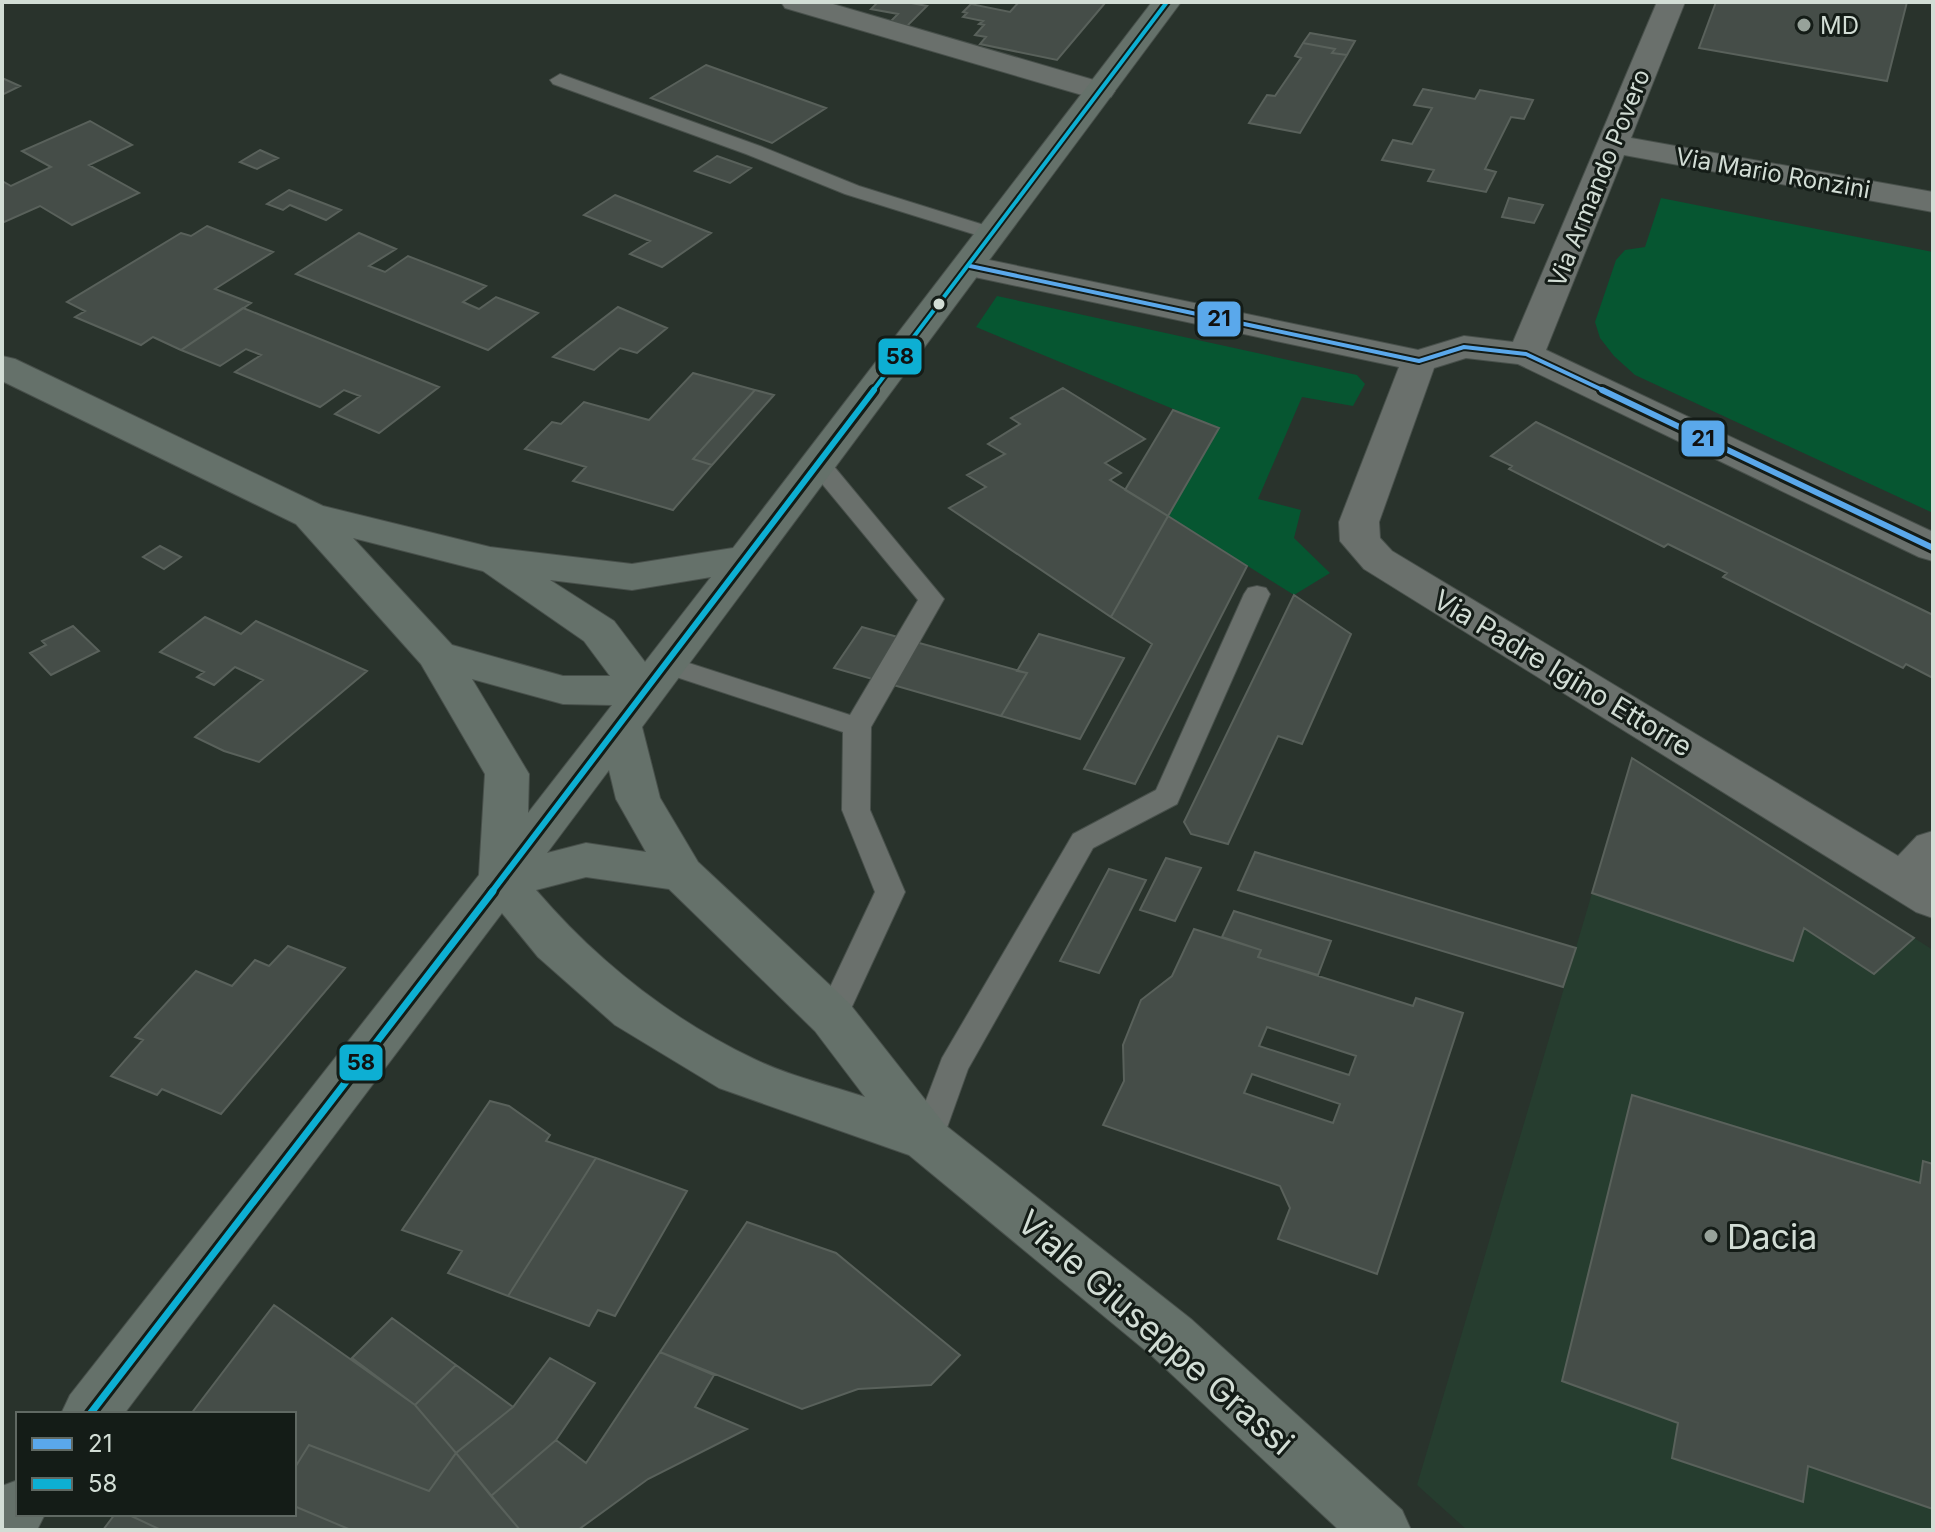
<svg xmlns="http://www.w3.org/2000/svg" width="1935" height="1532" viewBox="0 0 1935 1532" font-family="Inter,sans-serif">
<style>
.built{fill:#263d2f}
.green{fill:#065631}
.building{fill:#454d48;stroke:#59615b;stroke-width:2;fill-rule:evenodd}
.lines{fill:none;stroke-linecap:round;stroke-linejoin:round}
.lane-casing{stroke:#48504b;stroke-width:2}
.street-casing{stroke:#48504b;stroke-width:2}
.secondary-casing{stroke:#48504b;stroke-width:2}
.lane{fill:#6a706c;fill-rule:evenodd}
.street{fill:#6a706c;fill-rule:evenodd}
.secondary{fill:#65716a;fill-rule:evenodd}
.bus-1-far1-casing{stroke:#141c17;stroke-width:8}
.bus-1-casing{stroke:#141c17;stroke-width:12}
.bus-2-far2-casing{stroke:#141c17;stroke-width:8}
.bus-2-far1-casing{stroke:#141c17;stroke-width:12}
.bus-2-casing{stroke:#141c17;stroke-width:13}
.bus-1-far1{stroke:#5aa8eb;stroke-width:4}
.bus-1{stroke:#5aa8eb;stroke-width:6}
.bus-2-far2{stroke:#0dafd3;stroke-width:4}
.bus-2-far1{stroke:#0dafd3;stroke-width:6}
.bus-2{stroke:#0dafd3;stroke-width:7}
.poi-dot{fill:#97a29a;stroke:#141c17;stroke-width:3}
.bus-dot{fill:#d2ddd5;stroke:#141c17;stroke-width:3}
.labels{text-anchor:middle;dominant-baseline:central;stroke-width:6;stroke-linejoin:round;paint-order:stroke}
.far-poi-label{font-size:24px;fill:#d2ddd5;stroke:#141c17;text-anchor:start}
.far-street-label{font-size:24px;fill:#d2ddd5;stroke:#141c17}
.street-label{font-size:28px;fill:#d2ddd5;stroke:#141c17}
.near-poi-label{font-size:34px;fill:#d2ddd5;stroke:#141c17;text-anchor:start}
.near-street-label{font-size:34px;fill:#d2ddd5;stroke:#141c17}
.line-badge{stroke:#141c17;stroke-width:3}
.pale-badge-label{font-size:22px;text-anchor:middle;font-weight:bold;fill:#111}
</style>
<rect width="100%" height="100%" fill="#29332c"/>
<path class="built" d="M1632 758 1933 950V1530H1467L1417 1485Z"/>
<path class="green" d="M1661 198 1933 252V513L1635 375 1614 356 1600 338 1595 322 1616 260 1625 250 1645 247Z
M997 296 1357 375 1365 384 1353 406 1302 397 1258 499 1301 510 1294 538 1330 573 1294 595 1168 516 1219 428 976 327Z"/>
<path class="building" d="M878 2H906L927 6 904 29 886 26 898 14 871 9Z
M1019 2H1101L1105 3 1057 60 980 44 986 37 975 35 984 25 979 24 983 21 963 17 967 13 963 12 971 4 1010 12Z
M1716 2H1907L1887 81 1699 48Z
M1310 33 1355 41 1347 55 1332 53 1335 49 1303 43Z
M1303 43 1335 49 1332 53 1347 55 1300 133 1249 123 1267 95 1275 96 1301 58 1295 56Z
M706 65 826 108 772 143 651 98Z
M2 78 20 86 2 95Z
M1423 89 1475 99 1480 90 1533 100 1524 119 1511 117 1485 169 1496 172 1486 192 1428 181 1434 170 1382 160 1393 140 1412 144 1432 108 1414 105Z
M90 121 132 145 89 165 139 193 72 225 40 206 2 223V181L11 186 51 167 22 151Z
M260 150 278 158 257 169 240 162Z
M717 156 751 168 730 183 695 171Z
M289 190 341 210 326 220 290 205 283 210 267 204Z
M615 195 711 233 662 267 630 254 650 241 584 215Z
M1509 198 1543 205 1534 223 1502 217Z
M207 226 273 252 215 289 251 303 181 350 153 337 141 345 75 317 85 311 67 302 181 233 191 236Z
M359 233 396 249 369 266 385 272 408 256 486 286 463 302 479 309 496 297 538 313 488 350 296 274Z
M618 307 667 328 637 353 620 348 594 370 553 357Z
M243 308 439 387 379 433 335 414 360 396 344 390 320 407 235 372 261 355 246 349 220 366 181 350Z
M693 373 755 390 693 459 712 465 673 510 573 481 586 467 525 449 552 422 561 424 584 402 649 420Z
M1063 388 1145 439 1105 463 1121 473 1110 480 1168 516 1111 617 949 508 986 487 967 475 1005 454 988 444 1020 424 1011 418Z
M755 390 774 395 712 465 693 459Z
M1173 410 1219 428 1168 516 1125 490Z
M1536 422 1933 615V678L1906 664 1903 668 1723 577 1727 573 1668 544 1664 547 1509 469 1512 466 1491 456Z
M1168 516 1247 566 1135 784 1084 769 1152 644 1111 617Z
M160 546 181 557 164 569 143 557Z
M1294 595 1351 634 1302 744 1278 736 1228 844 1191 834 1184 822Z
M205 617 241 634 256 621 367 671 259 762 224 751 195 737 263 680 235 667 214 685 197 677 204 672 160 652Z
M73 626 99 651 51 675 30 653 46 645 42 641Z
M862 627 1027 673 1001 716 834 668Z
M1039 634 1124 658 1080 739 1001 716 1027 673 1017 671Z
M1632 758 1914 938 1874 974 1804 928 1793 961 1592 893Z
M1255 852 1576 948 1563 987 1238 890Z
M1166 858 1201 868 1175 921 1140 910Z
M1109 869 1146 880 1099 973 1060 961Z
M1234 911 1331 941 1318 975 1258 957 1261 950 1222 937Z
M1194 929 1261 950 1258 957 1413 1006 1416 998 1463 1013 1377 1274 1278 1239 1290 1208 1280 1186 1103 1125 1124 1081 1123 1045 1141 1000 1172 976ZM1267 1027 1356 1056 1349 1075 1259 1046ZM1252 1074 1340 1104 1333 1123 1244 1093Z
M288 946 345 968 221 1114 162 1089 157 1095 111 1076 143 1040 135 1037 196 971 232 986 255 960 269 966Z
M1632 1095 1920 1183 1923 1161 1933 1164V1509L1808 1466 1803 1502 1672 1458 1678 1423 1562 1381Z
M490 1101 509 1106 550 1135 546 1141 596 1158 508 1296 448 1273 462 1251 402 1230Z
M596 1158 687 1191 615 1316 598 1310 589 1326 508 1296Z
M747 1222 836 1253 960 1355 931 1385 858 1389 802 1409 660 1352Z
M274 1305 415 1405 456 1453 429 1491 309 1445 294 1469V1414H191Z
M392 1318 456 1365 415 1405 352 1358Z
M660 1352 714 1375 695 1407 747 1429 648 1479 578 1530H520L491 1496 556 1440 586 1463Z
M550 1358 595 1383 556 1440 491 1496 456 1453 513 1407Z
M456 1365 513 1407 456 1453 415 1405Z
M309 1445 429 1491 456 1453 520 1530H351L294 1506V1469Z
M294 1506 351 1530H161L127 1514H294Z
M115 1514H127L161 1530H103Z"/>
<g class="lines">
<g class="lane-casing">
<path id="lane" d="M560 74 760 146 859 186 1000 230 1004 234 1000 238H986L845 194 746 154 553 84 550 80Z
M818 456 827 458 944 599 871 727 870 810 905 892 843 1026 832 1029 821 1026 816 1017 875 892 842 810 843 732 655 670 651 664 655 658 664 655 850 715 918 600 809 468 806 463 809 458Z
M1257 586 1266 588 1270 594 1177 804 1093 848 968 1069 939 1150 927 1154 915 1150 911 1140 942 1058 1073 834 1156 790 1244 594 1248 588Z"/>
</g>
<g class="street-casing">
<path id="street" d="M781 2H826L1111 85 1115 91 1111 97 1100 100 1089 97 785 8Z
M1657 2H1685L1631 138 1933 192V212L1624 155 1546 350 1933 532V561L1919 557 1518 364 1466 358 1434 368 1379 522 1380 538 1392 551 1898 856 1917 836 1933 831V918L1916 912 1364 569 1340 541 1339 522 1399 367 970 276 958 273 953 266 958 259 970 256 1418 350 1464 336 1513 342Z"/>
</g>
<g class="secondary-casing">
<path id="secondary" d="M1152 2H1181L642 727 660 798 698 862 849 1003 945 1125 1191 1319 1402 1510 1411 1530H1339L1151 1355 909 1155 719 1088 615 1025 538 957 502 913 124 1414H61L70 1395 479 875 485 774 421 664 296 524 2 381V356L15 359 323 506 490 547 632 564 733 548ZM353 538 483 571 584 641 610 676H563L452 645ZM711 577 645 662 614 621 550 580 632 590ZM472 679 563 704 612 705 528 813 529 774ZM609 770 616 799 646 852 586 843 547 853ZM586 877 669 889 815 1031 865 1097C829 1085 789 1076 754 1059 670 1019 596 960 536 890Z
M18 1480V1514H45L37 1530H2V1486Z"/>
</g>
<use href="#lane" class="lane"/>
<use href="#street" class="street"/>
<use href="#secondary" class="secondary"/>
<g class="bus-1-far1-casing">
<path id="bus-1-far1" d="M970 266 1419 361 1464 347 1526 354 1607 392"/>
</g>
<g class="bus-1-casing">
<path id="bus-1" d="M1602 390 1933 548"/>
</g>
<g class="bus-2-far2-casing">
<path id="bus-2-far2" d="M872 392 1167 2"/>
</g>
<g class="bus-2-far1-casing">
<path id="bus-2-far1" d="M491 893 874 390"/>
</g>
<g class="bus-2-casing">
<path id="bus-2" d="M90 1414 493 891"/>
</g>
<use href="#bus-1-far1" class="bus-1-far1"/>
<use href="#bus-1" class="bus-1"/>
<use href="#bus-2-far2" class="bus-2-far2"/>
<use href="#bus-2-far1" class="bus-2-far1"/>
<use href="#bus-2" class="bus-2"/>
</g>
<g class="poi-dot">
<circle cx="1804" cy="25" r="8"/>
<circle cx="1711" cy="1236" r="8"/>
</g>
<circle class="bus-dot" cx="939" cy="304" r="7"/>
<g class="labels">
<g class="far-poi-label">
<text x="1820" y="25">MD</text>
</g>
<g class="far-street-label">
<text transform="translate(1773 173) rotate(10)">Via Mario Ronzini</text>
<text transform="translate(1599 178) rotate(-68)">Via Armando Povero</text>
</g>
<g class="street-label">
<text transform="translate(1563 673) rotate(31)">Via Padre Igino Ettorre</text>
</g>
<g class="near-poi-label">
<text x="1727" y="1236">Dacia</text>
</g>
<g class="near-street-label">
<text transform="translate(1156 1332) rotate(41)">Viale Giuseppe Grassi</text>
</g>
</g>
<g class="line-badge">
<rect x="1196" y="300" width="46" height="38" rx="8" fill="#5aa8eb"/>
<rect x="877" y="337" width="46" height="39" rx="8" fill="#0dafd3"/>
<rect x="1680" y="419" width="46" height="39" rx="8" fill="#5aa8eb"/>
<rect x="338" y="1043" width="46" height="39" rx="8" fill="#0dafd3"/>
</g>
<g class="pale-badge-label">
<text x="1219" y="326">21</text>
<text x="900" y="364">58</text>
<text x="1703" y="446">21</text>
<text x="361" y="1070">58</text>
</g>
<rect width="1935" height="1532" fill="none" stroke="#d2ddd5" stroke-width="8"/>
<rect x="16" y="1412" width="280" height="104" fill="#141c17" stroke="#606963" stroke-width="2"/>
<rect x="32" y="1438" width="40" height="12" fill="#5aa8eb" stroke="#606963" stroke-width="2"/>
<text x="88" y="1452" font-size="24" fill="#d2ddd5">21</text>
<rect x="32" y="1478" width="40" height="12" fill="#0dafd3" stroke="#606963" stroke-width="2"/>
<text x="88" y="1492" font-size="24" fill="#d2ddd5">58</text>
</svg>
